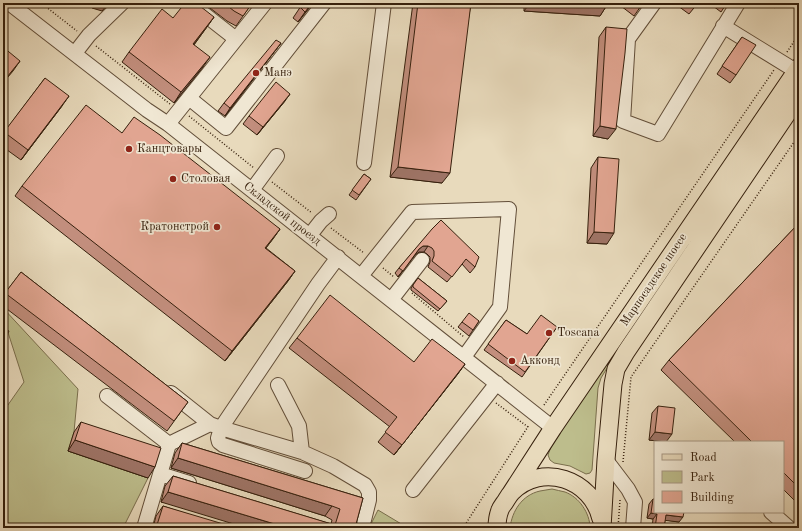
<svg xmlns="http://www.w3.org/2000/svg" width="802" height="531" viewBox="0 0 802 531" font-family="'Old Standard TT',serif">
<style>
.green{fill:#bdbd8c;stroke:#7a6e4c}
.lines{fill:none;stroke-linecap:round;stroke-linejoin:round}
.minor-casing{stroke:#624e39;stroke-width:16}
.major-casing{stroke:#36200d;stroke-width:19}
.path{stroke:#36200d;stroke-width:1.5;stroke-dasharray:1 2;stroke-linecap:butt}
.minor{stroke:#f0e7d3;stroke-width:14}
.major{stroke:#e8dabc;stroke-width:17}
.wall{fill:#c28e7d;stroke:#36200d}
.shaded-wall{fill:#9e7466;stroke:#36200d}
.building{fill:#e1a591;stroke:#36200d}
.poi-dot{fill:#8f2418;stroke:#f0e7d3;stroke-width:1.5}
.labels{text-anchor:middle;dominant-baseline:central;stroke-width:3.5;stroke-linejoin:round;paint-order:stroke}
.poi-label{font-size:12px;fill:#36200d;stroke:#f0e7d3;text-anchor:start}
.street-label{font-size:12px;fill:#36200d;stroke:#f0e7d3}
</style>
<rect width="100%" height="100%" fill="#e8dabc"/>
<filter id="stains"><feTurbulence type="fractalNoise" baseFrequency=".005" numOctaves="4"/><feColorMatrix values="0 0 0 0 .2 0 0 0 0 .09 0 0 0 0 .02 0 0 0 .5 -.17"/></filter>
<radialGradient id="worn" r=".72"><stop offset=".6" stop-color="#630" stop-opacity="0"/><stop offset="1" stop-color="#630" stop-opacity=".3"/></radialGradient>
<path class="green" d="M3 308 78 389 74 432 68 451 148 478 123 528H3V412L24 382 3 317Z
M613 356 612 360 601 378 598 388 592 470 590 473 586 474 570 466 554 463 550 460 548 455 552 444 609 357Z
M552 489C556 490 561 491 565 492 579 497 590 513 590 528H510C512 511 522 495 540 491 544 490 548 490 552 489Z
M378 510 408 528H369Z"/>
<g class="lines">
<g class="minor-casing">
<path id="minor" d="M9 3 147 110 168 124 553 428
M190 3 236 39
M654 3 628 39 623 121 658 134 738 3
M723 26 796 71
M75 53 89 35 122 3
M189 98 226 128 324 3
M168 124 265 3
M364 163 384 3
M252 190 277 156
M310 235 321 221 329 214
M361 276 412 212 509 209 500 307 464 357
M391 300 422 260
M278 385 299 426 302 452
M171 393 210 424 221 428 302 452 333 466 365 485 369 492V500L364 520
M107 396 169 444 210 424
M606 460 628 489 635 502 633 528
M305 471 223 445 219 442 218 438 221 428 318 284 338 257
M160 474 189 483
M413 490 497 383
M771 512 789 528
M144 528 169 444"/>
</g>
<g class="major-casing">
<path id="major" d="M511 493 553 428 799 67
M497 528C497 522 498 515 500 510 501 507 503 505 505 502 507 499 509 495 512 492 542 462 592 479 601 519
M602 528 606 460 613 384 616 369 626 352 799 96"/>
</g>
<path class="path" d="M41 3 77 31
M96 46 170 104
M787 52 799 34
M189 116 254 168
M272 182 312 213
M331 228 364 253
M383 268 394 277
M412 293 464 337
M496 403 528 427
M544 405 774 70
M623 462 631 377 799 135
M463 528 529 425
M618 528 620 500"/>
<use href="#minor" class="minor"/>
<use href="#major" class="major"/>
</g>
<path class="wall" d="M212 3H251L248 9 236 26 227 21 210 8Z
M303 3H313L298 22 293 18Z
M413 3H471L442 183 390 177Z
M524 3H607V5L600 16 524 11Z
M617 3H643L634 16Z
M674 3H698L689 14Z
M709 3H727L721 12Z
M769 3H780L775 8Z
M214 17 194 45 203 67 174 103 122 62 129 52Z
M606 27 608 139 593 136 599 37Z
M742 37 736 75 730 83 717 74Z
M281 43 225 116 218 111 224 103Z
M45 78 62 106 21 160 3 147V134Z
M285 101 257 135 243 124 249 116Z
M122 133 280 229 266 248 295 271 288 281 225 361 15 196 22 186Z
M598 157 607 244 587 243 591 168Z
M364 174 371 179 356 200 349 195Z
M441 220 475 267 470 273 462 264 447 282 428 267 430 262V257L427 254 424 252H419L415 255 398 277 395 273 399 268Z
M799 223V505L783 489V442H735L661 370 669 360Z
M21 272 188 402 167 431 3 306V296Z
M418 278 447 301 438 311 411 290V288Z
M506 320 527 334 557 327 522 377 484 350Z
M479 321 469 336 458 327 462 322Z
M297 338 414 362 465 364 457 375 394 455 378 442 390 427 289 348Z
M658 406 666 442 649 440 652 413Z
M81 422 148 478 68 451 74 432Z
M182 443 363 498 355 528 161 502 165 486 173 476 331 524 332 520 325 516 171 468 175 453Z
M653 499 679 522 665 520 664 528H652L653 519 647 518 649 504Z
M163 506 230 528H153L156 516Z"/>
<path class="shaded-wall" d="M95 3H109L102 11 92 8Z
M312 3H313L298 22 305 12Z
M530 3H563L607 5 600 16 524 11Z
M214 17 207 27 186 55 193 44Z
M281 43 275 51 225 116 230 108Z
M210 57 203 67 174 103 181 92Z
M20 61 13 71 3 83V82Z
M290 94 285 101 257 135 263 127Z
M69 96 62 106 21 160 28 150Z
M600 126 616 129 608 139 593 136Z
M398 167 450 173 442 183 390 177Z
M280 229 273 239 258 258 265 248Z
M594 232 614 233 607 244 587 243Z
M423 246H428L424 252H419L415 255 398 277 419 249Z
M295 271 288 281 225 361 232 351Z
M465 364 457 375 394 455 402 445Z
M655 432 672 434 666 442 649 440Z
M75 440 155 467 148 478 68 451Z
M178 458 332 506 325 516 171 468Z
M168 492 288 528H247L161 502Z
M651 513 657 514 653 519 647 518Z
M666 515 683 517 679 522 662 520Z"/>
<path class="building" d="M185 3H196L214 17 193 44 210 57 181 92 129 52 162 9 173 18Z
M224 3H251L248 9 243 16 234 11Z
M303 3H312L305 12 300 7Z
M418 3H471L450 173 398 167Z
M563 3H607V5Z
M632 3H643L639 8Z
M687 3H697L693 8Z
M722 3H727L725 5Z
M606 27 627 29 625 53 616 129 600 126Z
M742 37 756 45 736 75 722 66Z
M276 40 281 43 230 108 224 103Z
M3 47 20 61 3 82Z
M45 78 69 96 28 150 4 132Z
M276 82 290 94 263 127 249 116Z
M86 105 122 133 134 117 160 135 280 229 265 248 295 271 232 351 22 186Z
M598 157 619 159 614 233 594 232Z
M364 174 371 179 359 195 352 190Z
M441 220 479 257 475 267 466 259 452 277 432 261 434 256V251L432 248 428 246H423L419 249 403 271 399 268 432 229Z
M799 223V488L783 472V442H752L669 360Z
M21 272 188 402 174 421 5 293Z
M418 278 447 301 440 309 413 287V285Z
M330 295 414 362 432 339 465 364 402 445 385 432 397 417 297 338Z
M469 313 479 321 473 330 462 322Z
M541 315 557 327 525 372 488 344 506 320 527 334Z
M3 328 9 331 4 341H3Z
M658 406 675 408 672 434 655 432Z
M81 422 161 448 155 467 75 440Z
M182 443 363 498 355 528H288L168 492 173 476 335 525 340 509 332 506 178 458Z
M653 499H655V512H684L683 517 666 515 664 528H655L657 514 651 513Z
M163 506 230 526V528H156Z"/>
<g class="poi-dot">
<circle cx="256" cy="73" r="4"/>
<circle cx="129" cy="149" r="4"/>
<circle cx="173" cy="179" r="4"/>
<circle cx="217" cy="227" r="4"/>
<circle cx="549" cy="333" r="4"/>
<circle cx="512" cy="361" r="4"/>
</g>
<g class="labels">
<g class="poi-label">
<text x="264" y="73">Манэ</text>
<text x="137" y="149">Канцтовары</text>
<text x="181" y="179">Столовая</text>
<text x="209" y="227" text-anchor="end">Кратонстрой</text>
<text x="557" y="333">Toscana</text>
<text x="520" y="361">Акконд</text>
</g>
<g class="street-label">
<text transform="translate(282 214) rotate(38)">Складской проезд</text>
<text transform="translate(654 280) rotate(-56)">Марпосадское шоссе</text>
</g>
</g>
<rect width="802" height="531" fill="none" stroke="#e8dabc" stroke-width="16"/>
<rect x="4" y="4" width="794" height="523" fill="none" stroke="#36200d" stroke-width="2"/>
<rect x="8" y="8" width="786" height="515" fill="none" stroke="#36200d"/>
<rect x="654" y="441" width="130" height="72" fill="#f0e7d3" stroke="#a69784"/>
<rect x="662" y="454" width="20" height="6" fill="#e8dabc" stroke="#a69784"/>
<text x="690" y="461" font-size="12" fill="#36200d">Road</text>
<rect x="662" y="471" width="20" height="12" fill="#bdbd8c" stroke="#a69784"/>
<text x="690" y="481" font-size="12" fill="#36200d">Park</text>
<rect x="662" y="491" width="20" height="12" fill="#e1a591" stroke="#a69784"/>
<text x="690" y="501" font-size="12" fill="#36200d">Building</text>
<rect width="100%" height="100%" filter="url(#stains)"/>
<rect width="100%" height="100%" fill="url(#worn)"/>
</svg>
